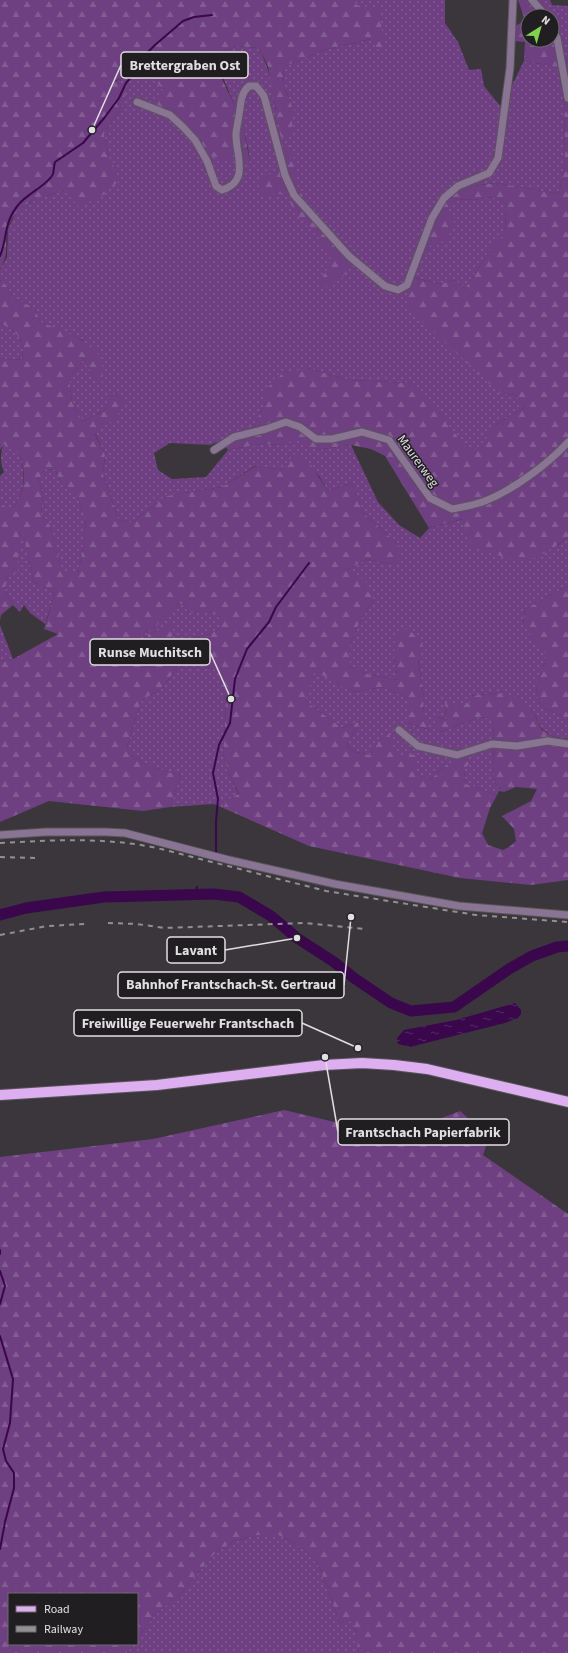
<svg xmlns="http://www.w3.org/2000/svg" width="568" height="1653" viewBox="0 0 568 1653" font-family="'Source Sans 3',sans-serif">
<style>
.grass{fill:url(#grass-dots)}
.forest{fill:url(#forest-firs);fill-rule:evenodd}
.water{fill:url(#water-ripples)}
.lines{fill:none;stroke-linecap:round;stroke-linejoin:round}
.stream{stroke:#3a064c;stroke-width:2}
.river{stroke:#3a064c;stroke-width:11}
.minor-casing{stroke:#585459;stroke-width:9}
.primary-casing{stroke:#585459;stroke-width:12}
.minor{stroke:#8a7494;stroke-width:7}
.primary{stroke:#ddaff1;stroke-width:10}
.rail{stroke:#939094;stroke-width:2;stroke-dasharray:5 5;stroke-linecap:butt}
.labels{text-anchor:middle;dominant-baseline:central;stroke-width:3;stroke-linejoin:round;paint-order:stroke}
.street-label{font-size:13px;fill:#e2dfe3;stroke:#201e21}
.leader{fill:none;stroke:#e2dfe3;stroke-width:1.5}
.callout-dot{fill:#e2dfe3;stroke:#201e21;stroke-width:1.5}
.callout{fill:#201e21;stroke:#e2dfe3;stroke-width:1.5}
.callout-label{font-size:14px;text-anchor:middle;font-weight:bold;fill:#e2dfe3}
</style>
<defs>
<pattern id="grass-dots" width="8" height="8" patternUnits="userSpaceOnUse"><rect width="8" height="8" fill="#6e4081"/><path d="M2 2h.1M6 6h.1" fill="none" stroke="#825b93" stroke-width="1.8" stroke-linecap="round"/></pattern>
<pattern id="forest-firs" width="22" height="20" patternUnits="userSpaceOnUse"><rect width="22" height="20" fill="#6e4081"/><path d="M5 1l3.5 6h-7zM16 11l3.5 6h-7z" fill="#825b93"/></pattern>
<pattern id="water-ripples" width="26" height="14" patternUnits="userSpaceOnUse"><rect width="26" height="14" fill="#3a064c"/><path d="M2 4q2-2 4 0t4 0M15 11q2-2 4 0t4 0" fill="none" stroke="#562a66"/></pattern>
</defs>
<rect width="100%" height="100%" fill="#3a363b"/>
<path class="grass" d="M359 0H445V23L458 42 469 70 481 69 484 86 501 107 524 61 558 67 564 102 565 161 559 194 496 183 448 189 426 252 431 243 454 224 448 210 458 199 473 200 493 197 506 204 505 236 492 247 465 289 455 280 438 284 413 277 500 393 516 395 525 407 497 424 478 451 466 448 433 405 412 383 349 380 307 368 265 403 253 428 210 445 170 443 154 453 158 470 172 479 206 477 228 450 261 444 283 445 297 438 316 450 351 445 378 502 399 525 420 538 429 528 463 519 558 545 568 537V586L525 609 523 624 547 656 536 687 540 706 568 719V739L554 737 541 728 532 709 497 693 470 696V703H445L446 720 438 717V733L477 718 493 717 494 782 504 792 499 791 497 795 466 784 464 770 446 765 431 779 413 774 380 739 370 755 356 752 347 746 353 733 361 721 342 728 305 701 314 670 353 692 383 687 408 698V723L429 730 423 713 424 698 418 659 423 643 394 658 398 680 367 674 350 666V643L362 617 374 600 347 570 367 559 389 564 399 545 363 513 352 483 328 491 319 476 312 469 308 461 283 470 255 466 222 487 166 496 131 523 118 519 103 474 105 455 95 433 116 417 124 401 116 393 110 398 104 411 83 421 72 402 69 378 84 359 101 388 83 340 40 322 35 308 15 299 6 285 0 280V269L7 257 8 229 17 210 38 198 64 191 109 156 104 134 122 106 114 82 128 75 134 76 155 80 163 89 159 114 168 118 179 128 250 162C247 124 226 91 215 55L237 46 259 48C268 67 275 87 275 109L294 111 284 86 283 67 324 50 371 39 379 50 356 5Z
M529 0H550L552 5 568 6V63L552 32V16H543Z
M0 323C17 331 26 341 22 359L13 360 0 358Z
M4 443 21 456C24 477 27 489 13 507L7 509 0 503V476L4 472C0 462 0 454 4 443Z
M45 469 55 470 63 486 78 495 82 512 86 518 84 543 78 573 63 574 50 525 41 514 43 494 39 480Z
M18 534 24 537 34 582 55 593 45 624 30 613 24 605 20 612 13 605 5 591 7 574 18 571Z
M178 603 185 605 189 613C200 611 210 610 220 617V628L211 633 169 645 157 631 148 634 160 651 157 659 141 665C134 660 131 654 130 646L135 645 138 639 146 632 157 626 161 619Z
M0 625 13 659 0 661Z
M201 659 208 667 219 671 226 704 223 754 230 777 239 795 227 800 223 808 214 804 170 807 181 775C160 770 142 766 126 750L141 701 163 687 182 660Z
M257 1535H278L287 1539 303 1549 319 1566 340 1623 354 1620 359 1653H127L134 1644H137V1639L155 1614 180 1594 217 1551 235 1541Z"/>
<path class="forest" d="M0 0H359L356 5 379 9 384 45 379 50 370 39 324 50 283 67 284 86 294 111 291 135 281 138 268 66 259 48 237 46 215 55 222 79 242 121 250 162C239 160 223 161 213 157 191 148 181 124 159 114L156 101 163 89C149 73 133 73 114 81L126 91 122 106 104 134 109 156 119 181 103 195 79 207 64 191C41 197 14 203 8 229 3 247 11 249 0 269Z
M518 0H529L543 16H528V40H552V32L568 63V537C558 545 540 557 528 560 516 563 482 550 471 546L462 519 429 528 385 456 371 449 351 445 316 450 297 439 283 445 261 444 228 450 221 441 253 428 265 403 262 393 282 374 307 368 349 380 412 383 433 404 466 448 477 450 497 424 525 407 516 395 500 393 409 309 407 290 412 277 438 284 455 280 465 289 492 247 505 236 506 204 493 197 473 200 458 199 449 210 454 224 447 241 431 243 426 252 422 253 448 189 496 183 559 194 565 161 564 102 558 67 524 61 525 42 515 41 514 27 525 20Z
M286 145 292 147 298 187 318 227 351 266 342 278 323 288 319 283 332 261 318 237 294 212 287 193 263 196 259 179 277 171Z
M0 280 6 285 15 299 35 308 40 322C56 328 91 340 99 355 104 364 102 380 101 389L84 359 69 378 72 402 83 421 104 411 110 398 116 393 125 401 116 417 95 434 105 455 103 474 118 519 131 523 166 496 222 487 256 466 283 470 293 454 308 461 328 491 352 483 363 513 399 545 400 552 398 562 389 564 367 559 347 570 365 579 374 600 362 617 350 643V666L367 674 398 680 394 658 395 633 408 629 423 643 418 660 424 698 423 713 430 730 408 723V698L383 687 353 692 315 671 305 701 342 728 361 721 353 733 347 746 356 752 370 755 380 739 389 734 397 756 418 754 414 774 431 779 446 765 462 757 472 760 464 770 466 784 497 795 490 808 482 833 488 845 503 850 509 847 516 841 514 829 502 816 531 801 537 789 516 787 504 792 494 782 493 717 477 718 438 733 437 717 446 720 445 703H470V696L497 693 512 696 532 709 541 729 554 737 568 739V880L531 885 460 878 309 846 223 808 227 800 239 794 230 777 223 754 226 704 219 671 208 667 201 659 182 660 163 687 141 701 126 750C142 766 160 770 181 775L170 807 143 811 49 801 0 822V661L13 659 58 634 44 629 55 593 34 582 24 538 19 534 18 572 7 575 5 591 13 605 1 615 0 621V503L7 508 13 507C27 489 25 477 21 456L4 444 0 450V358L13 360 22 359C26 341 17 331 0 323ZM45 469 55 470 63 486 78 496 82 512 86 518 84 543 78 573H63L50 525 41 514 43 494 39 480ZM178 603 185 605 189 613C200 612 210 610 220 617V628L211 633 169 645 173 633 172 625 167 623 157 631 148 634V644L160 652 157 659 141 665C134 660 131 654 130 646H135L139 639 146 632 157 626 161 619Z
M568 586V719L540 706 536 687 547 656 523 625 525 609Z
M284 1110 347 1125 369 1122 426 1124 460 1111 489 1137 483 1155 568 1214V1653H359L354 1621 340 1623 319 1566 303 1549 287 1539 278 1535H257L235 1541 217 1551 180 1594 155 1614 137 1639V1594H9V1644H134L127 1653H0V1157L153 1139Z"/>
<path class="water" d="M515 1003 521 1010V1014L518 1018 505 1023 410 1047 398 1044 397 1038 404 1030 456 1020Z"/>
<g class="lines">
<path class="stream" d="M0 256C8 237 3 223 19 204 27 194 49 184 53 174 54 170 54 165 55 162L83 143 105 117 119 98 126 83 132 76 138 62 155 45 183 21 194 17 212 15
M216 854V821L218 799 213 773 219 745 230 723 235 679 247 649 269 622 276 607 309 563
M195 894 197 887
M0 1250V1254
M0 1271 5 1286 0 1304
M0 1336 13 1379 10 1423 3 1449 6 1461 14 1473V1488L5 1522 0 1549"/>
<path class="river" d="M0 915 26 908 104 897 214 894 239 897 271 916 297 938 334 962 354 978 391 1003 411 1011 454 1007 509 969 532 956 557 947 568 946"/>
<g class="minor-casing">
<path id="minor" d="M532 0 546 16
M552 28 557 38 568 98
M137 102 170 115 183 127 195 140 207 161 216 186 222 190C251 181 235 154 236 133 237 125 239 117 240 109 241 100 242 92 249 86H256L264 96 285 175 294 195 349 256 385 286 398 290 407 285 432 218 444 198 458 186 489 173 498 158 510 68 513 0
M214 450 234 437 266 429 286 422 300 427 316 439H332L362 432 389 440 430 498 452 509C463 507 475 505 485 501 513 490 548 464 568 442
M399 730 418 746 457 755 492 744 517 746 548 741 568 744
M0 835 46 832H106L125 833 229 860 335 884 459 906 568 915"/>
</g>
<g class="primary-casing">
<path id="primary" d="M0 1095 157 1085 324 1065 362 1063 394 1065 427 1069 568 1102"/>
</g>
<use href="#minor" class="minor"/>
<use href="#primary" class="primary"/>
<path class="rail" d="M0 843C53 840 105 837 157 848L326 891 476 915 568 922
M0 857 38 858
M108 923 137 924 164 928 304 923 364 929
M0 935 47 926 86 924"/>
</g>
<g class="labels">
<g class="street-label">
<text transform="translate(418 461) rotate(54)">Maurerweg</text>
</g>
</g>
<path class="leader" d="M92 130L121 65M231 699L210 652M297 938L225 950M351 917L344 985M358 1048L302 1023M325 1057L338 1132"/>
<g class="callout-dot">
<circle cx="92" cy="130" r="4"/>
<circle cx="231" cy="699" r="4"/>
<circle cx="297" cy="938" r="4"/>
<circle cx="351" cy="917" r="4"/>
<circle cx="358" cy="1048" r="4"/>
<circle cx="325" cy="1057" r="4"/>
</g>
<g class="callout">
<rect x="121" y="52" width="127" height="26" rx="4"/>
<rect x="90" y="639" width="120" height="26" rx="4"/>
<rect x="167" y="937" width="58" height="26" rx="4"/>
<rect x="118" y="972" width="226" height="26" rx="4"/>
<rect x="74" y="1010" width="228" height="26" rx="4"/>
<rect x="338" y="1119" width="171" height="26" rx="4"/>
</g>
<g class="callout-label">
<text x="185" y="70">Brettergraben Ost</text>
<text x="150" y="657">Runse Muchitsch</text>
<text x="196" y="955">Lavant</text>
<text x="231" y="989">Bahnhof Frantschach-St. Gertraud</text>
<text x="188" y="1028">Freiwillige Feuerwehr Frantschach</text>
<text x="423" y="1137">Frantschach Papierfabrik</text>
</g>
<rect x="8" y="1593" width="130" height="52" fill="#201e21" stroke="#6e6b6f"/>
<rect x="16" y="1606" width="20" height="6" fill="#ddaff1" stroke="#6e6b6f"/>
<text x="44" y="1613" font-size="12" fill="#e2dfe3">Road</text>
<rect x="16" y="1626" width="20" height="6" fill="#939094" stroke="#6e6b6f"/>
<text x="44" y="1633" font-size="12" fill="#e2dfe3">Railway</text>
<g transform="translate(540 28) rotate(37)"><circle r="19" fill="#201e21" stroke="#6e6b6f"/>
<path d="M0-3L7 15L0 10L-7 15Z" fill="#81d050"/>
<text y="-6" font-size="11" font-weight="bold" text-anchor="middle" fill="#e2dfe3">N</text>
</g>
</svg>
